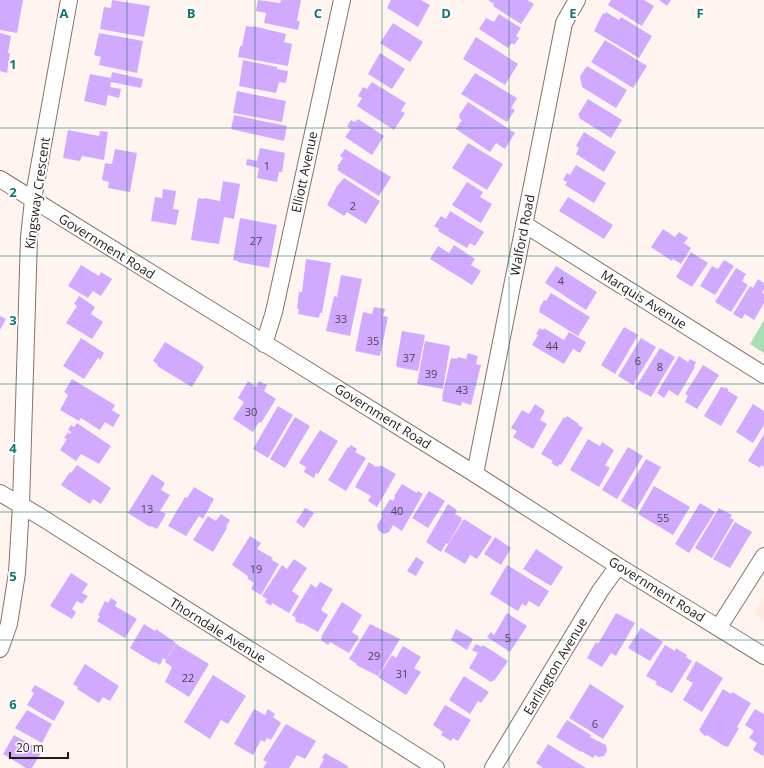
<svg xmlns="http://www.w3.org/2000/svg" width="764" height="768" viewBox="0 0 764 768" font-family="'Open Sans',sans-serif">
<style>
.built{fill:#feeae0}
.park{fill:#a7dfb3}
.building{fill:#d1a9ff}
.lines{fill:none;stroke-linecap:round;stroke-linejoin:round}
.street-casing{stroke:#887167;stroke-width:18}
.street{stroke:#fff;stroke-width:16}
.grid{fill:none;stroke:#0f766e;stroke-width:1;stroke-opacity:0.55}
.labels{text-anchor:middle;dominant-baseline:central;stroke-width:4;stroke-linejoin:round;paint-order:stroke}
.number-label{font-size:11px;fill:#503f52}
.street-label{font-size:13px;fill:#251c18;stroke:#fff}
.grid-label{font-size:13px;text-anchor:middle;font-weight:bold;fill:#0f766e;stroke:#fff;stroke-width:4;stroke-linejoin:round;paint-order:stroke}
</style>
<rect width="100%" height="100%" fill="#fff4ef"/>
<path class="built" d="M764 597V620L754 614Z"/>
<path class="park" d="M764 320V353L750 344Z"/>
<path class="building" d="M0 0H23L17 33 0 30Z
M112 0 150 6 144 37 100 29 104 7 111 8Z
M258 0 280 3 281 0H301L297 21H300L298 30 264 23 266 13 256 11Z
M391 0H421L430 5 418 27 387 8Z
M488 0H527L534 4 521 24 493 6 494 4Z
M611 0H644L654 6 642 26 608 5Z
M659 0H671L667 6Z
M606 12 619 20 621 17 652 36 639 58 594 31 603 13 605 14Z
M499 14 521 28 516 36 519 38 514 45 512 43 508 48 479 29 486 18 494 22Z
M393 23 423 42 410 62 380 43Z
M246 26 253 27V26L286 34 284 42 292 44 288 66 238 57 240 46H242Z
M0 33 11 36 8 53H10L7 73 0 71Z
M99 33 143 41 137 73 99 65 101 57 94 55Z
M476 37 518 64 505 85 463 59Z
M605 40 647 66 633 88 591 62Z
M380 53 405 69 392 89 368 74Z
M243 60 277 67V69L288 71 286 83 279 82 276 93 239 86Z
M587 66 627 90 616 108 582 87 580 76Z
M112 72 143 79 141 88 111 82 110 87 121 89 119 98 108 95 106 106 84 101 90 74 111 78Z
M475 73 517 98 511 108 515 110 507 122 461 94Z
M372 82 406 103 401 111 405 113 394 130 357 106 362 98 358 96 363 87 367 89Z
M237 91 286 101 282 122 233 113Z
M588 99 622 120 611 138 579 118 580 116 578 115Z
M468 102 515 133 505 149 496 143 490 152 456 129 462 120 459 118 460 116 459 115Z
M234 115 287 126 284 141 231 129Z
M358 119 384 136 372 155 345 137 351 129 347 126 351 120 355 122Z
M68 130 99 136 100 131 108 132 104 160 82 156 80 161 63 158Z
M584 132 616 152 604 172 576 154 579 148 576 146Z
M468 143 503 164 487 190 452 168Z
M260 148 285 153 282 172H279L277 182 257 178 259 168 246 165 247 159 257 161Z
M115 149 137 153 130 192 108 188 109 182 102 180 105 163 112 164Z
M345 149 391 177 379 196 337 170 339 167H337L343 158 340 156Z
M576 165 606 183 594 203 565 185 567 182 563 180 567 173 570 175Z
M344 178 380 201 366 224 347 212 344 216 327 205 337 186Z
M223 181 240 184 234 219 224 217 219 244 191 240 198 198 204 199 205 198 220 201Z
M467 182 483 192 480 197 492 204 481 223 452 205Z
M163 189 176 191 173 209 179 210 176 225 151 221 155 197 162 198Z
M568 197 613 225 604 239 559 211Z
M450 211 484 232 475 246 470 243 467 248 438 231 439 229 434 226 441 216 446 219Z
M240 218 277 225 269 268 238 262V261L233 260Z
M663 229 675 237 679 232 688 238 684 243 691 248 681 264 673 259 672 261 651 247Z
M454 245 475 259 471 265 481 271 472 285 430 259 438 246 449 253Z
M691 252 708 263 692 287 676 277Z
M306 259 331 263 322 313H320L319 318 298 314 299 309H297L299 292H302Z
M724 260 734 266 715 295 700 286 712 266 718 269Z
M81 265 99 276 101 272 112 279 101 296 93 291 88 298 68 286Z
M556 266 597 292 586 310 545 283Z
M736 268 746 274 742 281 748 285 731 312 715 302Z
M341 275 362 279 350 336 326 331 334 296 337 297Z
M758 279 764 283V289L762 293 764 294V303L754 320 745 314 742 319 733 314 750 286 753 288Z
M551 293 590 317 578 336 539 312 540 310 539 309 544 300 546 301Z
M79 296 95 307 91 314 103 322 92 339 66 323 77 306 74 304Z
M374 307 385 309 383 316 388 317 380 356 355 351 363 312 372 314Z
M0 316 6 319 0 330Z
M624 327 638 335 615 374 601 365Z
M540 328 543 330 544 328 564 340 569 332 586 342 580 353 573 349 564 364 532 345 538 335 536 334Z
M402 331 425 335 418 371 397 367 396 365Z
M81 338 104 353 100 360 98 358 84 379 63 366Z
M641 338 656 347 633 385 618 376Z
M425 341 450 346 443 389 417 384Z
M165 342 200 363 204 367 192 387 157 366 158 365 153 361Z
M660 348 675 357 651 397 635 388Z
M468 353 478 356 476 364 481 365 471 405 462 402 461 406 442 401 443 397H442L451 358 457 359 458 357 466 359Z
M679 356 688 362 690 359 696 362 694 366 695 367 678 396 669 390 664 398 657 393Z
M703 365 719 375 697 409 685 402 688 396 685 394Z
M72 379 115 405 112 410 120 415 113 427 105 422 100 430 81 418 79 421 60 410 68 395 64 392Z
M248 381 256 387 259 381 267 385 264 391 276 399 261 423 259 422 253 432 233 419 244 402 238 398Z
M721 387 725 388V387L728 389V391L738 397 721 426 704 416Z
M535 404 545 411 540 420 547 424 533 449 513 437 517 431 511 428 522 410 529 414Z
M753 404 764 411V425L753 443 736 432Z
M278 406 293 415 268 458 253 449Z
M567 416 579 424 578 425 583 428 561 465 559 464 558 467 551 463 553 461 541 454 564 417 566 418Z
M295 417 310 426 285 468 270 459Z
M77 423 111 446 99 464 81 454 76 461 60 450 67 439 64 438 68 432 70 434 71 432 68 430 71 425 74 427Z
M320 430 338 441 318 474 316 473 314 478 304 472 306 467 299 463Z
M764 434V467L761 465 760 468 748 461Z
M588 439 600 446 602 442 614 450 605 465 610 468 599 487 570 470Z
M351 445 357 449 355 452 366 458 346 491 328 480 348 447 349 448Z
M628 447 643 456 617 499 602 490Z
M646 459 661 467 636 510 621 501Z
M369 462 376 467 377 466 379 467 380 465 396 474 377 507 368 501 371 496 355 487Z
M77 465 111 488 101 504 93 499 90 504 61 485 70 472 71 473Z
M152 474 165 483 161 490 170 495 160 511 166 514 157 529 151 526 150 527 128 513Z
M402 484 417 493 418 491 423 494 402 531 393 525 389 532 384 534 378 530 377 525 383 516 381 514 390 499 393 501 395 497 394 496Z
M654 486 690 507 673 535 638 514Z
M194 487 214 499 203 519 199 516 186 536 168 526 185 497 187 498Z
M429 491 445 501 428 528 412 518Z
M700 503 715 512 689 553 675 544Z
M448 504 457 510 455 514 462 518 461 519 462 520 448 544 446 543 441 552 426 542Z
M305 508 314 513 304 528 296 522Z
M719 508 732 515 730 518 734 520 712 558 695 548Z
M221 514 230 520 226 527 227 528 213 552 193 540 208 516 216 521Z
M464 519 492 537 477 559 470 555 465 564 444 551Z
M735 522 752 532 730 568 713 559Z
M250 536 261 543 257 549 273 558 272 560 279 564 261 595 251 589 254 583 247 578 248 576 232 565Z
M495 537 511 548 501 565 484 554Z
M536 549 563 567 551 586 523 569Z
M416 557 424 562 416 576 407 571Z
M294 559 307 568 292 591 299 596 289 613 272 603 271 606 265 602 267 599 262 596 282 565 287 569Z
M507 565 549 591 539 607 529 601 526 606 522 604 518 611 490 594Z
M71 573 88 584 82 593 88 596 82 604 77 601 72 609 76 612 72 619 50 606Z
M320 582 333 589 321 610 328 615 318 632 302 623 301 624 295 621 296 618 292 615 311 584 316 588Z
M111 598 117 602 115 606 137 619 125 638 97 621 100 616 98 615 105 601 108 603Z
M342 602 362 615 352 632 359 637 349 653 330 642 328 645 321 640 322 637H321Z
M507 613 527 626 510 652 487 637 491 632 494 635Z
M616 613 635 623 616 656 611 653 602 667 587 658 596 642 598 644Z
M144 624 155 631 156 629 176 643 166 660 163 658 160 665 155 662 154 663 130 648Z
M370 624 400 639 378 676 356 665 357 664 349 659Z
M641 628 663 642 650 661 628 648Z
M456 629 473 639 467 650 451 640Z
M176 644 209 664 189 697 165 682 172 667 165 662Z
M476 644 482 647 483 645 508 661 494 681 493 680 491 682 469 668 478 653 472 650Z
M665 645 675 651 676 648 687 655 686 657 692 661 672 693 655 684 657 682 646 676Z
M403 646 421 657 414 668 421 672 406 695 378 677 392 655 396 658Z
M696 661 723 678 702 712 683 700 693 683 686 679Z
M85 664 119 686 110 701 103 697 99 703 77 689 78 687 73 684Z
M213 675 246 696 228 724 221 720 210 739 184 722Z
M464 676 489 692 481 703 478 701 470 714 449 700Z
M590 684 624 706 603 739 569 718Z
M35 685 65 702 54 721 27 705 34 693 31 691Z
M723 689 731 694 732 692 751 703 737 727 739 728 728 747 725 746H724L707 735 705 736 699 730Z
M445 705 471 720 458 741 453 738 451 741 441 735 443 732 433 725Z
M254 709 265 715 268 709 275 714 273 717 281 723 271 740 267 738 265 742 261 740 253 755 234 744Z
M755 709 764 714V754L763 756 753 750 757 743 749 738 754 731 745 725Z
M27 710 52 724 42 743 15 728Z
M567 720 591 735 590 737 606 745 607 751 604 756 598 757 595 755 593 758 581 751V752L556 737Z
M286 724 316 741 305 759 297 755 289 768H263L267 762 263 760Z
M14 735 42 751 32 768H26L3 754Z
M548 744 586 768H543L536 763Z
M325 753 348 766 347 767 349 768H319L324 759 322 758Z"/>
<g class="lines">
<g class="street-casing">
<path id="street" d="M0 179 475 474 618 566 764 656
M524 224 764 375
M264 344 274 312 342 0
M475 474 564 23 577 0
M0 493 41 517 436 768
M719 627 764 556
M0 649 9 624 17 573 21 505 29 237 33 200 69 0
M493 768 600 591 618 566"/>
</g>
<use href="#street" class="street"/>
</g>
<path class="grid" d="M127 0V768M255 0V768M382 0V768M509 0V768M637 0V768M0 128H764M0 256H764M0 384H764M0 512H764M0 640H764"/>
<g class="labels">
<g class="number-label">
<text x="267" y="165">1</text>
<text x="353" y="205">2</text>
<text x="256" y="240">27</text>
<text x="561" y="280">4</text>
<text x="341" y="318">33</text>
<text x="373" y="340">35</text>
<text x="552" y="345">44</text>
<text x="409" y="357">37</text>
<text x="638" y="360">6</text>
<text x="660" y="366">8</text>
<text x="431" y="373">39</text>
<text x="462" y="389">43</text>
<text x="251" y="411">30</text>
<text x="147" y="508">13</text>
<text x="397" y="510">40</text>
<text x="663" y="517">55</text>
<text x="256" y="568">19</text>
<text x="508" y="637">5</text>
<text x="374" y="655">29</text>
<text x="402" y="673">31</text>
<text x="188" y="677">22</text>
<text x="595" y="723">6</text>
</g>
<g class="street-label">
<text transform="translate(304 172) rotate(-78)">Elliott Avenue</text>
<text transform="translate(37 193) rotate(-82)">Kingsway Crescent</text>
<text transform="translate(522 235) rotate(-79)">Walford Road</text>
<text transform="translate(107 246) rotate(32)">Government Road</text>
<text transform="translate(644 299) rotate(32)">Marquis Avenue</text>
<text transform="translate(383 416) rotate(32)">Government Road</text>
<text transform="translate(657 589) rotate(32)">Government Road</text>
<text transform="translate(218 630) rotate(32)">Thorndale Avenue</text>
<text transform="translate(555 666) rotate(-59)">Earlington Avenue</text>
</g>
</g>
<g class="grid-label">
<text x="64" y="18">A</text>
<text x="191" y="18">B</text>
<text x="318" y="18">C</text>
<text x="446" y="18">D</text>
<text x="573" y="18">E</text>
<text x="700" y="18">F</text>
<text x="13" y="69">1</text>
<text x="13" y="197">2</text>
<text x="13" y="325">3</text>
<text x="13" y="453">4</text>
<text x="13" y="581">5</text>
<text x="13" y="709">6</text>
</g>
<path d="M10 752v6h58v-6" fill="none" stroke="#251c18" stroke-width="2"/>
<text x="16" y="752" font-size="12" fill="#251c18" stroke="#ffffff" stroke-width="3" paint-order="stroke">20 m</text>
</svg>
